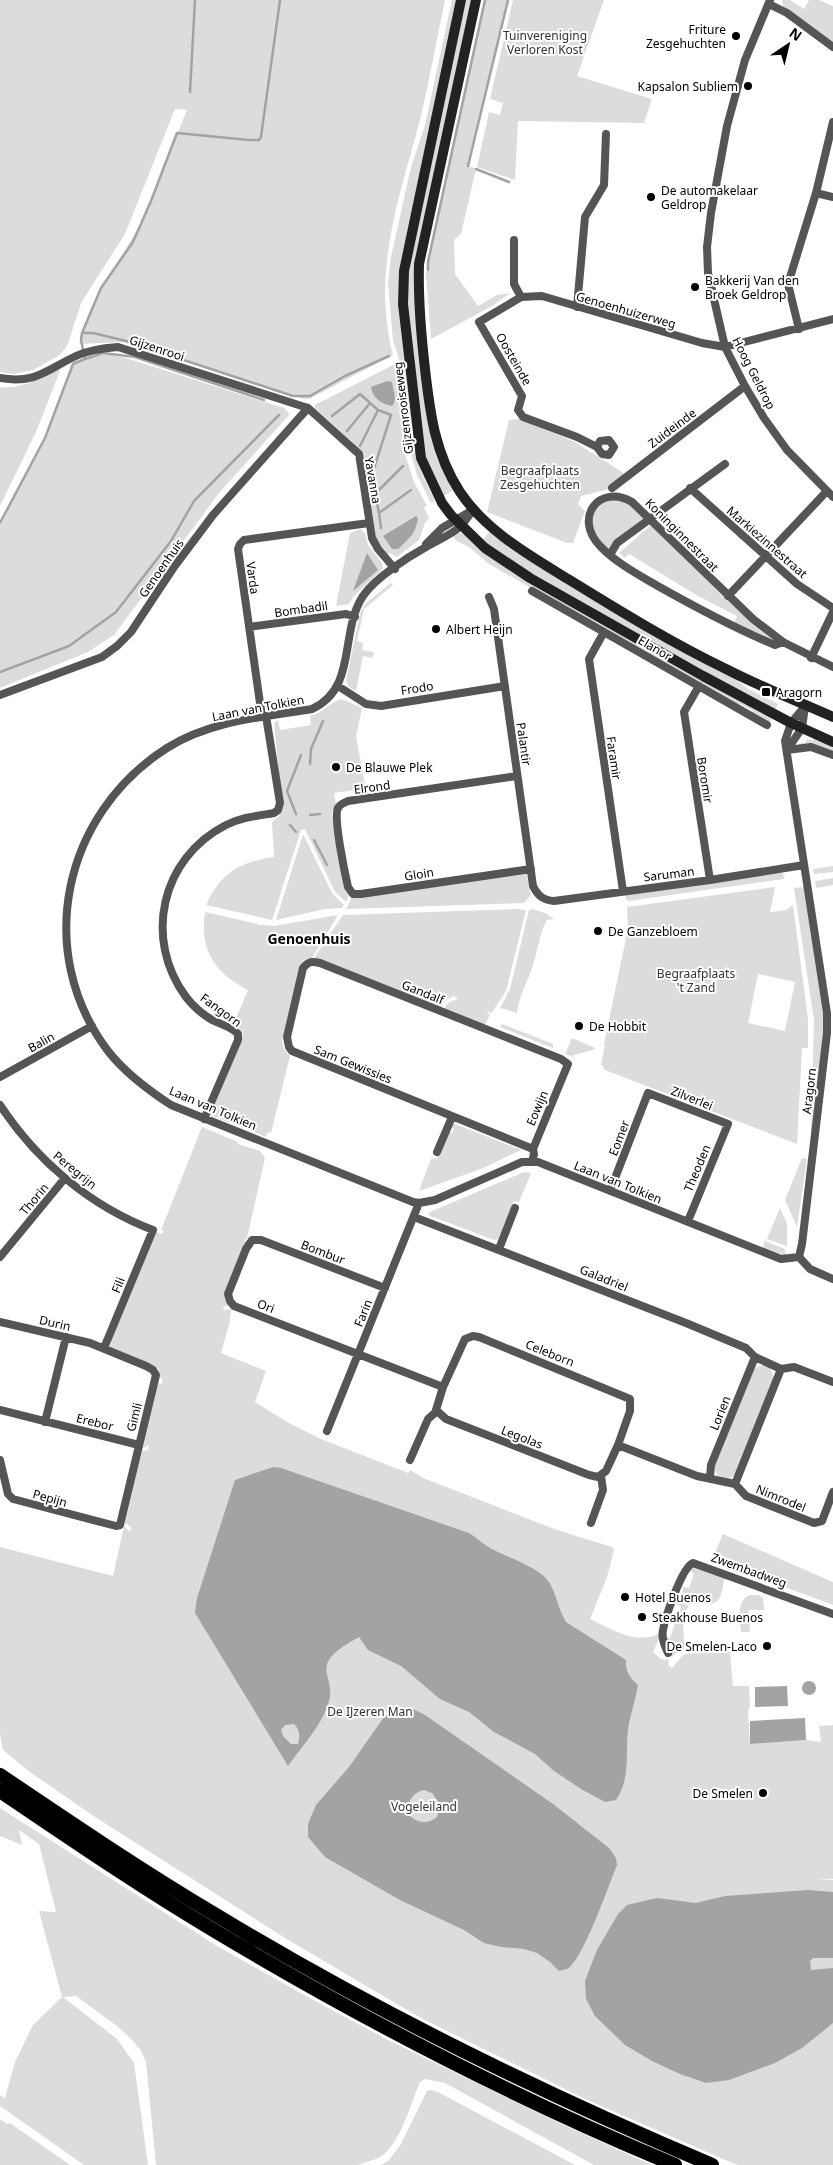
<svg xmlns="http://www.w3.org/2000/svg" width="833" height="2165" viewBox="0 0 833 2165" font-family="'Noto Sans',sans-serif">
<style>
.green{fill:#dcdcdc;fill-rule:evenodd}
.water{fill:#a3a3a3;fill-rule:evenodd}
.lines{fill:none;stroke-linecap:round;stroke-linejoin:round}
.stream{stroke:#a3a3a3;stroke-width:2.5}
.highway-casing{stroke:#dbdbdb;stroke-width:15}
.street{stroke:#555;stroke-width:8}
.secondary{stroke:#222;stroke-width:10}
.highway{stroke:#000;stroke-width:14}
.poi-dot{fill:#000;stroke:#fff;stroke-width:2}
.labels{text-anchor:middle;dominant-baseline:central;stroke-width:4;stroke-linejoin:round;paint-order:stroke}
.poi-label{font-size:12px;fill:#000;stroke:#fff;text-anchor:start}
.park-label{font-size:12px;fill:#333;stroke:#fff}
.street-label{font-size:12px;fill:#000;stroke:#fff}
.neighbourhood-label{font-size:14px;font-weight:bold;fill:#000;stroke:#fff}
</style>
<rect width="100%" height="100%" fill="#fff"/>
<path class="green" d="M0 0H445C437 38 430 77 421 116 400 196 371 271 393 355L309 399H303L123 342 79 344 91 308 99 291 138 229 187 110 175 109 125 234 81 303 68 344 64 350 58 356 33 370 14 374 0 372Z
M452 0H458L402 260 413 442 421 472 435 501 431 503 417 475 409 447 404 375 393 340 388 283 391 257 411 167 425 125Z
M464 0H473L421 239 426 409 455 489 444 496 431 470 424 451 418 409 405 275Z
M484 0H507L469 166 476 169 461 234 454 240 455 274 478 306 497 295 510 293 492 306 431 339 426 276 427 261Z
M513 0H604L577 76 652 99 644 123 518 121 515 180 477 167 489 112 500 115 503 103 490 99Z
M782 0H790L804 9 809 0H819L833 6V42L783 7Z
M106 354 126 358 284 408 289 413V415L219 493 114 635 88 652 0 688V526L44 438 73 361 88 357Z
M393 365 397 366 399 377 404 451 414 482 427 506 424 507 429 518 425 523 419 540 397 557 390 553 388 555 377 542 376 537 363 456 351 441 315 408V405ZM387 381 394 392 395 403 381 383Z
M57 370 60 371 36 432 0 506V387C20 390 40 378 57 370Z
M520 419 575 442 625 474 606 490 581 496 578 504 585 511 573 543H567L487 512 509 420Z
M608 500H626L646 516 609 551C592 536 590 528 595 508Z
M651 525 729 602 773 640 734 623 737 616 698 596 629 554 625 558 619 553Z
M360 529 365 533 368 545 382 563 383 569 354 596 349 604 336 606 350 533Z
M489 532 515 552 605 605 725 670 748 689 778 704 775 711 514 565 482 541Z
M456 533H462L468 536 773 716 769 724 752 714 753 711 740 704 738 706 489 564 469 547 457 541 452 535Z
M391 583 393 585 364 609 357 641 363 643 362 650 374 652 372 658 363 656 356 691 349 687 346 681 360 613 366 603Z
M342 699 362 708 356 736 365 785 363 789 334 793 336 804 332 813 344 888 349 895 346 902 335 892 305 829 301 830 272 920 206 905C221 873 239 862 274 857L272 822 279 816 282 807 274 723 278 720 280 730 311 725 310 716C324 713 330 701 342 699Z
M815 736 833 743V753L800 745 802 742 805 744 807 739 813 741Z
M303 834 332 893 344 905 342 908 325 909 276 920Z
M833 866V872L814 874 813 869Z
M783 872 784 879 628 901 626 899 625 895Z
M526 873 531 895 524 903 346 909 352 897Z
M833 878V885L816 888 815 881Z
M775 887 770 912 786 910 793 905 808 1019V1048H802L797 1144 605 1070 601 1064 605 1046 604 1044 628 929 627 907ZM758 974 795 982 785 1031 748 1023Z
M804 887 824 1021V1037L811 1134 814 1020 794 888Z
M517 909 526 910 506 991 493 1011 491 1013 486 1012 490 1015 484 1026 444 1010 447 1004 454 1000 456 1001 457 998 453 996 443 1002 441 1009 314 958 343 915Z
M532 909 545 913 554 919 547 920C539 934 538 950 533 965 528 982 518 997 517 1013L500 1008 510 989 529 910Z
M205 912 261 925 274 926 338 915 312 958 304 960 300 966 282 1042 285 1051 290 1056 271 1133 268 1132 266 1137 210 1115 241 1041 243 1034 234 1023 248 990C215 973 199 950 205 912Z
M502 1024 553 1044V1048L500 1027Z
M572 1038 595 1048 593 1050 571 1056 565 1054Z
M453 1123 521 1150 481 1169 419 1191 431 1159 437 1158 448 1131 452 1133 454 1129 450 1127Z
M202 1127 238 1142V1144L260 1151 265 1158 247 1238 244 1241H247L225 1295 226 1302 229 1306H224L223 1310 231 1309 230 1321 221 1353 266 1371 255 1402 287 1422 321 1439 408 1473 410 1470 423 1478 557 1530 612 1547 614 1550 607 1577 590 1619C612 1629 634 1645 659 1634L660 1637 653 1652 661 1659 669 1660 668 1665 672 1668 684 1654 730 1652 733 1686H749L750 1706 748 1711 750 1744 806 1740 821 1742 819 1726 833 1725V1879H816L833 1880V2165H738L732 2163 583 2098 421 2018 373 1990 285 1938 95 1817 30 1772 3 1750 0 1734V1547L113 1576 124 1526 130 1532 131 1527 125 1523 142 1451 148 1450 149 1445 143 1448 158 1383 162 1384V1378L159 1377V1369L110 1347 111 1341 154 1231 162 1234 164 1231 161 1230Z
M802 1158 807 1159 797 1227 785 1200Z
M524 1172 531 1173 519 1202 514 1201 499 1239 494 1240 428 1215 430 1212Z
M780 1208 787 1224V1246L767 1239Z
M765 1241 785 1249 786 1256 763 1247Z
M764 1365 770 1368 774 1377 736 1474 729 1479 719 1477 715 1471V1464L754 1368Z
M723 1534 833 1582V1605L712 1560Z
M694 1566 725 1576C720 1601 721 1608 693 1602L692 1596 682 1593 683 1587 689 1588 694 1573 689 1571Z
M749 1595H758L763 1598 764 1610H749L750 1632H741C740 1619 736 1602 749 1595Z
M677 1602H681L689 1606 683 1615 684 1648 671 1657 667 1638H670L681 1607 676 1604Z
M0 1808 217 1946 297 1991 384 2038 559 2123 652 2165H594L445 2083 425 2079 420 2082C411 2103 401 2141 383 2155 377 2160 365 2162 358 2165H156L146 2062 141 2051 132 2040 117 2026 76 1996 63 1997 117 2039 134 2063 148 2165H84L0 2106V2095L5 2098 15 2062 33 2025 62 1997 39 1911 56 1912 39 1844 19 1830 22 1845 0 1836Z
M431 2090 436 2091 575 2165H381L389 2160 401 2144 427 2091Z
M0 2119 7 2124 10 2123 70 2165H0Z"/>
<path class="water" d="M387 381 392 382C393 390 398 400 392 406 382 404 372 398 371 387Z
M416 516 418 518C416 533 409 539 398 549H392L383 536Z
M367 553 378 570 353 591Z
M273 1467 281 1468 469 1533C477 1538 484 1545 492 1549 508 1558 539 1567 549 1582 557 1595 558 1609 566 1622L626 1660C625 1671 630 1678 638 1685 636 1698 632 1710 629 1723 624 1750 632 1777 616 1800L605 1802 581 1789 554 1771 535 1754 494 1732 469 1712 440 1699 401 1666 368 1650 359 1637C346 1645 322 1656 327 1674 329 1683 332 1692 329 1701 323 1724 302 1746 288 1766L195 1613 197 1598 235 1480ZM294 1724C300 1730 300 1736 298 1744H291L283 1736 281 1730 285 1725Z
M802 1688a7 7 0 1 1 14 0a7 7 0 1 1-14 0Z
M787 1686 788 1706 755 1707V1687Z
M398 1708H411L425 1715 553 1804 609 1848 616 1858 617 1865C609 1884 583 1961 567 1969 564 1970 561 1970 559 1971L550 1962 537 1953 524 1949 501 1947 484 1943 464 1930 400 1900 325 1857 308 1837V1824L316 1805 349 1767 384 1717ZM424 1790 432 1793 440 1804 437 1817C428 1825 416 1823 408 1814 407 1803 412 1792 424 1790Z
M805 1718 806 1740 750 1744V1721Z
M808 1890 833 1892V1958H813L810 1961 811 1970 833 1968V2023L802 2048 775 2063 729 2080 706 2083 680 2074 652 2061 625 2045 595 2016 586 1999 585 1981 597 1950 618 1914 627 1905 657 1898 696 1903 725 1896Z"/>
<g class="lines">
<path class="stream" d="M190 92 195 0
M468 166 508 0
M476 169 509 182
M428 270V262L485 0
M82 333H93L126 341 293 396H310L345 376 389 356
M264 400 135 357 103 353 85 359 81 340 82 333 101 288 133 242 151 201 177 133 249 140H259L261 137 280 0
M332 416 360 394 370 403
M347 431 370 403 378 410
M360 446 378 410 391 415 371 478 375 494
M379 513 375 494 403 466
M0 523 45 438 73 364 85 359
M381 528 379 513 411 490
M0 672 69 646 116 612 171 541 194 501 279 415
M310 764 311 749 323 721
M296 814 287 791 301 755
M310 815 320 814
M290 825 296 832
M314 840 327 865"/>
<g class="highway-casing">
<path id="highway" d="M0 1775C71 1823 142 1871 216 1915 374 2011 542 2093 712 2165
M0 1791C71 1839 141 1887 215 1931 362 2019 516 2099 675 2165"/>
</g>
<path class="street" d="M770 0 745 60 727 126 711 213 707 247 708 273 725 347 745 386 764 418 787 450 833 497
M769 4 787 13 833 47
M816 193 833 197
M514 240V284L521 297
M577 307 585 217 604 185 606 134
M799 329 788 284 816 193 833 122
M0 378C36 384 46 370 76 356 89 350 104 348 118 347L308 408 359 454 372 538 378 549 395 569
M597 447 600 441 609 440 614 447 609 455 602 454 597 447 577 437 523 417 518 410 522 396 479 322 521 297 542 296 702 343 725 347 833 319
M612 488 745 386
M690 488 797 584 833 608
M474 509C470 514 466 520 462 525 453 534 438 540 426 547 408 557 375 578 363 596 339 632 358 688 312 709 262 717 210 721 167 748 63 814 33 952 108 1051 125 1073 148 1090 171 1105L413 1202 419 1203 435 1200 522 1162H538L781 1259 799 1257
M426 544 442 528 471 511
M610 555 617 543 725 464
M532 591 767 725
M728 596 827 491
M489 597 494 609 533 886C538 896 543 900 554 901L710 880 804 865
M249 627 346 614 355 617
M604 632 589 659 623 891
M783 642 775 645C734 628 695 607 656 585 637 574 615 562 600 546 573 518 599 483 632 502L753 619 783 642 833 667
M811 658 833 612
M338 686 366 704 381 706 505 686
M699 686 684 712 710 880
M0 695 102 657 117 646 131 632 174 567 213 515 308 408
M262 717 238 549 240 544 244 540 369 523
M787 750 802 728 805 707
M787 750 811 747 833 755
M517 776 348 801C344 803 340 804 338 808 333 817 345 874 348 887L353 894H361L531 869
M0 1077 92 1026
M0 1105C37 1161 90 1206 153 1230L104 1348
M204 1119 238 1040V1034C232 1027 220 1024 212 1020 202 1014 193 1006 186 997 143 939 161 858 226 825 242 817 257 816 274 813L278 810 280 803 266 716
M437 1152 452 1117
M532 1162 534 1154 533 1149 568 1064 561 1059 320 963C312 961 309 961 303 968L287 1037 289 1047 292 1051 533 1149
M610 1191 648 1093 728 1124 688 1221
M414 1217 686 1323 746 1348 755 1357 781 1369
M499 1249 515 1208
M0 1257 65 1178
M799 1257 802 1244 827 1033V1013L785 741 791 723 805 706
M799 1257 810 1269 833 1279
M385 1288 261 1240H252L246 1249 228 1294 230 1301 234 1306 443 1387 436 1410 446 1419 589 1475 598 1477 606 1471 618 1445 697 1476 735 1484
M0 1322 90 1343 146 1366 153 1370 156 1375 120 1525 116 1526 13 1499 8 1494 0 1460
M781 1369 794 1367 833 1382
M443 1387 465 1339 473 1336 479 1337 630 1399V1411L618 1445
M0 1410 139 1445
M45 1422 66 1337
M327 1431 419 1203
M410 1460 428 1419 437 1411
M710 1477 711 1465 755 1357
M735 1484 746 1496 814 1523 822 1521 833 1492
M735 1484 781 1369
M591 1523 603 1490 601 1476
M668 1653C665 1646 661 1638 663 1630 665 1618 682 1567 693 1563L833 1614"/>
<path class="secondary" d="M461 0 404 271 403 304 421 458 442 503 451 515 485 548 530 578 703 676 791 723 833 742
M476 0 419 264C418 299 421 334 425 369 430 413 435 454 460 492 486 531 529 555 568 579 620 611 672 643 726 669 761 687 797 701 833 717"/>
<use href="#highway" class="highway"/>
</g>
<g class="poi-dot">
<circle cx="736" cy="36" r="5"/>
<circle cx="748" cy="86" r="5"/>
<circle cx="651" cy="197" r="5"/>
<circle cx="695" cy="287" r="5"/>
<circle cx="436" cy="629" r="5"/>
<rect x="761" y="687" width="10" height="10" rx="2.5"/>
<circle cx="336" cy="767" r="5"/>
<circle cx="598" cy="931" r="5"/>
<circle cx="579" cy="1026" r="5"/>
<circle cx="625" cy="1597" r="5"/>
<circle cx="642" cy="1617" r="5"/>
<circle cx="767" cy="1646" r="5"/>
<circle cx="763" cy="1793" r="5"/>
</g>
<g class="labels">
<g class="poi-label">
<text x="726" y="29" text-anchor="end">Friture<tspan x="726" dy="14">Zesgehuchten</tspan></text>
<text x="738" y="86" text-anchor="end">Kapsalon Subliem</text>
<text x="661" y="190">De automakelaar<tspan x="661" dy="14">Geldrop</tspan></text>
<text x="705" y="280">Bakkerij Van den<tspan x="705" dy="14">Broek Geldrop</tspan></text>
<text x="446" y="629">Albert Heijn</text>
<text x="776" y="692">Aragorn</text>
<text x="346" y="767">De Blauwe Plek</text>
<text x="608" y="931">De Ganzebloem</text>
<text x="589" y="1026">De Hobbit</text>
<text x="635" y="1597">Hotel Buenos</text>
<text x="652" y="1617">Steakhouse Buenos</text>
<text x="757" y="1646" text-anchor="end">De Smelen-Laco</text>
<text x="753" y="1793" text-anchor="end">De Smelen</text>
</g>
<g class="park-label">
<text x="545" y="35">Tuinvereniging<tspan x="545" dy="14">Verloren Kost</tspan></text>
<text x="540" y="470">Begraafplaats<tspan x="540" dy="14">Zesgehuchten</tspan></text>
<text x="696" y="973">Begraafplaats<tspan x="696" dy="14">'t Zand</tspan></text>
<text x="370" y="1711">De IJzeren Man</text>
<text x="424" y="1806">Vogeleiland</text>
</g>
<g class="street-label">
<text transform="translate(626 310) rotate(16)">Genoenhuizerweg</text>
<text transform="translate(157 348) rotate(18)">Gijzenrooi</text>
<text transform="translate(514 359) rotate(60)">Oosteinde</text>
<text transform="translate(754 373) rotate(63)">Hoog Geldrop</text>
<text transform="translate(403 408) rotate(-97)">Gijzenrooiseweg</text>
<text transform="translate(672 428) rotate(-37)">Zuideinde</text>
<text transform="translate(373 480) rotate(80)">Yavanna</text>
<text transform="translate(682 535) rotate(45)">Koninginnestraat</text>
<text transform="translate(767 542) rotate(41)">Markiezinnestraat</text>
<text transform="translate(161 568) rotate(-55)">Genoenhuis</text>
<text transform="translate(253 578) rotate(82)">Varda</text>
<text transform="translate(301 609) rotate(-8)">Bombadil</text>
<text transform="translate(655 648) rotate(30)">Elanor</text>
<text transform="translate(417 688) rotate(-9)">Frodo</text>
<text transform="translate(258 708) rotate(-11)">Laan van Tolkien</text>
<text transform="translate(524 744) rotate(82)">Palantir</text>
<text transform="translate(614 758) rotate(82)">Faramir</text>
<text transform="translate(705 780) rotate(81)">Boromir</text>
<text transform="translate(372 787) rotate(-8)">Elrond</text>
<text transform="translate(419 874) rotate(-9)">Gloin</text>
<text transform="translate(669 874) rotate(-7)">Saruman</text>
<text transform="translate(423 992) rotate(22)">Gandalf</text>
<text transform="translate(221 1010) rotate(36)">Fangorn</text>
<text transform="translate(41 1042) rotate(-29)">Balin</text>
<text transform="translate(353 1064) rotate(22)">Sam Gewissies</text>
<text transform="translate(809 1091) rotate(-83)">Aragorn</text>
<text transform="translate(692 1098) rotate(22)">Zilverlei</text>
<text transform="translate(213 1108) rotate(23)">Laan van Tolkien</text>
<text transform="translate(537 1108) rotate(-67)">Eowijn</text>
<text transform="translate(619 1138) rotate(-69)">Eomer</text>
<text transform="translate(697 1168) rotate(-67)">Theoden</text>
<text transform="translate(75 1170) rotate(39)">Peregrijn</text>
<text transform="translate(618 1182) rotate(22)">Laan van Tolkien</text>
<text transform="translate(34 1199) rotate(-50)">Thorin</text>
<text transform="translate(323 1252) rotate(21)">Bombur</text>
<text transform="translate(604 1278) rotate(22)">Galadriel</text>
<text transform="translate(118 1285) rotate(-68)">Fili</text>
<text transform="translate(266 1306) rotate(21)">Ori</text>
<text transform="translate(363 1313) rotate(-68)">Farin</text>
<text transform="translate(55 1323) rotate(13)">Durin</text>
<text transform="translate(550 1353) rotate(22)">Celeborn</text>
<text transform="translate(720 1413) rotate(-68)">Lorien</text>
<text transform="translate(134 1417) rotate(-76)">Gimli</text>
<text transform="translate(95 1422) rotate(14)">Erebor</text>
<text transform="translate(522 1437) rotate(21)">Legolas</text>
<text transform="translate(50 1498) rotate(15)">Pepijn</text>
<text transform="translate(781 1498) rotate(22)">Nimrodel</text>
<text transform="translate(749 1570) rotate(20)">Zwembadweg</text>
</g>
<g class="neighbourhood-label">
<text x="309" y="938">Genoenhuis</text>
</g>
</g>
<g transform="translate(788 45) rotate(35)" stroke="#ffffff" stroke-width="4" paint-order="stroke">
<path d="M0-4L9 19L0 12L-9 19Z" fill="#000000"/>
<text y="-8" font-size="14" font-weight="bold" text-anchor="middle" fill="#000000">N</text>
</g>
</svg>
